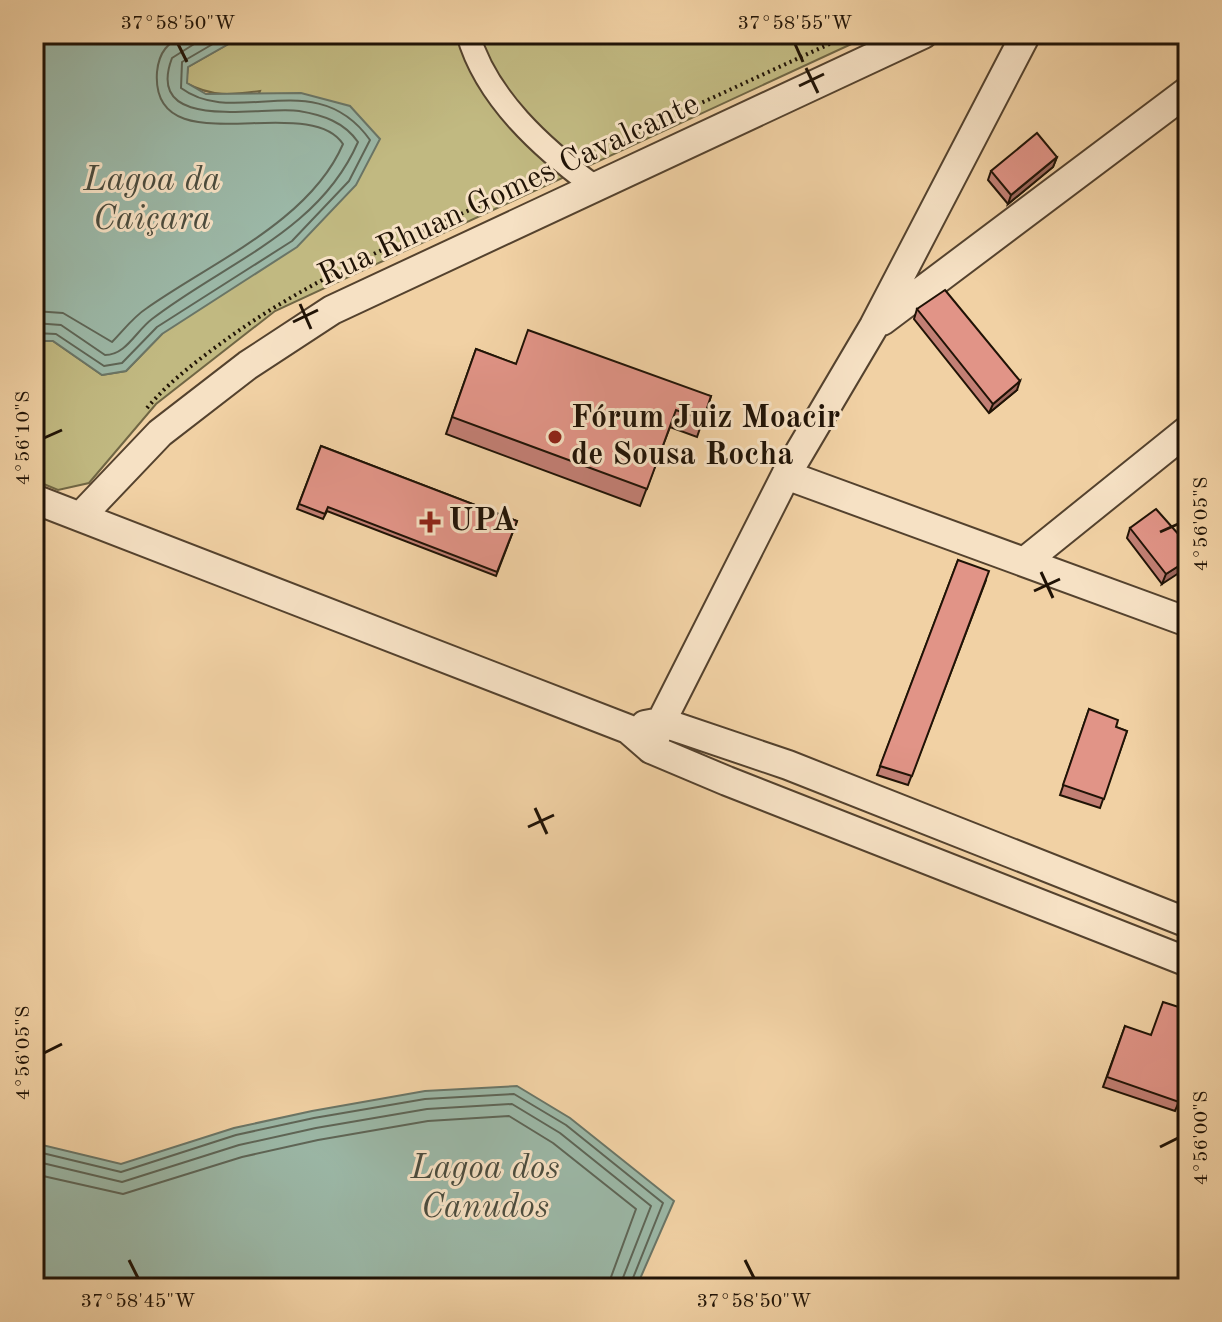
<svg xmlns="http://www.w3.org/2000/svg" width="1222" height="1322" viewBox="0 0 1222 1322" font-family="'Old Standard TT',serif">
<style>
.green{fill:#c1b981;stroke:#706644;stroke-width:2}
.water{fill:#9bb7a6;stroke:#6a7566;stroke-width:2}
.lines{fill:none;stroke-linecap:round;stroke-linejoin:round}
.shore{stroke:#5e6556;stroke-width:2}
.pedestrian-casing{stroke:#54422e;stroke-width:26}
.minor-casing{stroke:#54422e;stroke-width:32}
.path{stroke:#201306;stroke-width:4;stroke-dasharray:2 4;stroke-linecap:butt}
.pedestrian{stroke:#f6e1c4;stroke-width:22}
.minor{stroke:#f6e1c4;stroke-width:28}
.wall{fill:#c27f74;stroke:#201306;stroke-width:2}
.shaded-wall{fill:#9e685e;stroke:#201306;stroke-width:2}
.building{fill:#e19487;stroke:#201306;stroke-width:2}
.ticks{fill:none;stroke:#201306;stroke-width:3}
.poi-dot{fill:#8f2418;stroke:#f6e1c4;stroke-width:3}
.labels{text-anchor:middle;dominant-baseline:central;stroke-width:6;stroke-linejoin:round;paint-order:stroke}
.street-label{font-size:32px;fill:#201306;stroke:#f6e1c4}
.poi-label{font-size:32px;font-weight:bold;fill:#201306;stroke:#f6e1c4;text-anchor:start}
.water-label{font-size:34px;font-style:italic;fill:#4b4c3e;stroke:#f6e1c4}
.neatline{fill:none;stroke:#201306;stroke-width:3}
.ticks-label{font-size:20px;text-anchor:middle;fill:#201306}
</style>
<rect width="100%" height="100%" fill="#f1d1a4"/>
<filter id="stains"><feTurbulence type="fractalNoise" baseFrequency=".0025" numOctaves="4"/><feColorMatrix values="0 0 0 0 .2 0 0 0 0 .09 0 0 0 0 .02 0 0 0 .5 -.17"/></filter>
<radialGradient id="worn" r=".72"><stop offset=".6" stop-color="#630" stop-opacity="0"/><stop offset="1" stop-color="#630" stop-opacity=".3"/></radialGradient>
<path class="green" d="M246 34H873L275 311 156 404 89 483 58 490 34 480V341H53L102 375 126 371 162 334 260 91C231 95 212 97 186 83L188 67Z"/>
<path class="water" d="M34 34H246L188 67 187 83 206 94 301 93 350 106 380 139 356 185 297 247 162 334 126 371 102 375 53 341H34Z
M517 1086 570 1118 674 1201 636 1288H34V1143L121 1164 234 1128 312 1111 425 1091Z"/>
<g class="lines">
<path class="shore" d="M34 311 63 313 112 342C123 331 133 317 147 308 212 262 310 221 343 144 308 90 150 168 157 72 159 51 168 43 185 34
M34 323 61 325 105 355C126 355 136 331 152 319 224 263 319 232 358 142 344 122 323 115 299 111 264 105 143 135 172 58L210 34
M34 333 56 334 104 366 122 363 157 327 292 241 349 181 370 140C316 64 236 129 181 88L182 62 230 34
M34 1151 121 1172 236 1135 314 1118 425 1099 514 1094 566 1125 663 1203 629 1288
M34 1161 122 1182 239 1145 316 1128 427 1109 512 1104 560 1133 651 1206 619 1288
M34 1174 123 1194 242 1157 318 1140 428 1121 509 1116 553 1143 636 1209 607 1288"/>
<g class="pedestrian-casing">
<path id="pedestrian" d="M468 34C486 98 543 149 595 187"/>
</g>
<g class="minor-casing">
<path id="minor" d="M882 321 1188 91
M786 475 1188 622
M34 499 628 729 651 749 727 781 1188 962
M81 516 160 433 248 365 332 310 923 34
M1024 562 1188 430
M645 725 661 722 788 765 1188 923
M651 749 661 722 786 475 874 326 1026 34"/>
</g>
<path class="path" d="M588 155 851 34
M147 408C169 382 193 364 220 344 322 269 430 230 544 176"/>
<use href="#pedestrian" class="pedestrian"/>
<use href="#minor" class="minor"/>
</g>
<path class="wall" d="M1057 157 1053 167 1008 204 988 180 991 171Z
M917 309 1017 390 989 413 914 319Z
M476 349 516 364 711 396 697 437 670 427 640 506 446 434Z
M1188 445V460L1184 455Z
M321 446 517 521 496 576 327 511 323 519 297 509Z
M1130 528 1188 545 1162 584 1127 538Z
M958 560 986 580 908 785 877 775Z
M1089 709 1116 727 1127 731 1100 808 1060 795Z
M1125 1026 1180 1067 1188 1070V1100L1181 1097 1175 1111 1103 1087Z"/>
<path class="shaded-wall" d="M1057 157 1053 167 1008 204 1011 195Z
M1020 381 1017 390 989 413 993 404Z
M1188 560V567L1162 584 1166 574Z"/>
<path class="building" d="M1037 133 1057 157 1011 195 991 171Z
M945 290 1020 381 993 404 917 309Z
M528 330 711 396 703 420 676 410 647 489 452 417 476 349 516 364Z
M321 446 517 521 497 572 328 507 325 514 299 504Z
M1156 509 1188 545V560L1166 574 1130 528Z
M958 560 989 571 912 776 880 766Z
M1089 709 1118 720 1116 727 1127 731 1104 799 1063 785Z
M1163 1002 1188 1010V1042L1180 1067 1188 1070V1089L1184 1088 1179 1102 1107 1077 1125 1026 1151 1035Z"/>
<path class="ticks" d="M178 44 187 62M795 44 803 62M806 68 818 93M799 86 824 74M300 304 311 329M293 322 318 310M44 438 62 430M1160 532 1178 524M1041 572 1053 598M1034 591 1060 579M535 808 547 834M528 827 554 815M44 1053 62 1044M1160 1147 1178 1138M129 1260 138 1278M745 1260 754 1278"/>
<g class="poi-dot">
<circle cx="555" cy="437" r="8"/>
<path d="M426 510h8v8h8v8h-8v8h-8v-8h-8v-8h8z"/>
</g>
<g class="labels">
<g class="street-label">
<text transform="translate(509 191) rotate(-25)">Rua Rhuan Gomes Cavalcante</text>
</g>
<g class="poi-label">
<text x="571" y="419">Fórum Juiz Moacir<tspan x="571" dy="37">de Sousa Rocha</tspan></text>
<text x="448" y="522">UPA</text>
</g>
<g class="water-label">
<text x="152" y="181">Lagoa da<tspan x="152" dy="39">Caiçara</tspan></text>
<text x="485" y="1169">Lagoa dos<tspan x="485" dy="39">Canudos</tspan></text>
</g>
</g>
<rect width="1222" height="1322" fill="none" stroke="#f1d1a4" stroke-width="88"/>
<rect x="44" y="44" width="1134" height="1234" class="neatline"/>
<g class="ticks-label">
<text x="178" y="29">37°58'50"W</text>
<text x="795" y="29">37°58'55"W</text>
<text transform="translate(22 438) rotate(-90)" y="7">4°56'10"S</text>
<text transform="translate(1200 524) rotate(-90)" y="7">4°56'05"S</text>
<text transform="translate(22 1053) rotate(-90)" y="7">4°56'05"S</text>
<text transform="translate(1200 1138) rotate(-90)" y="7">4°56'00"S</text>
<text x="138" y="1307">37°58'45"W</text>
<text x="754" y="1307">37°58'50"W</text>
</g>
<rect width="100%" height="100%" filter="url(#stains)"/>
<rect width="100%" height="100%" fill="url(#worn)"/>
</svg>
